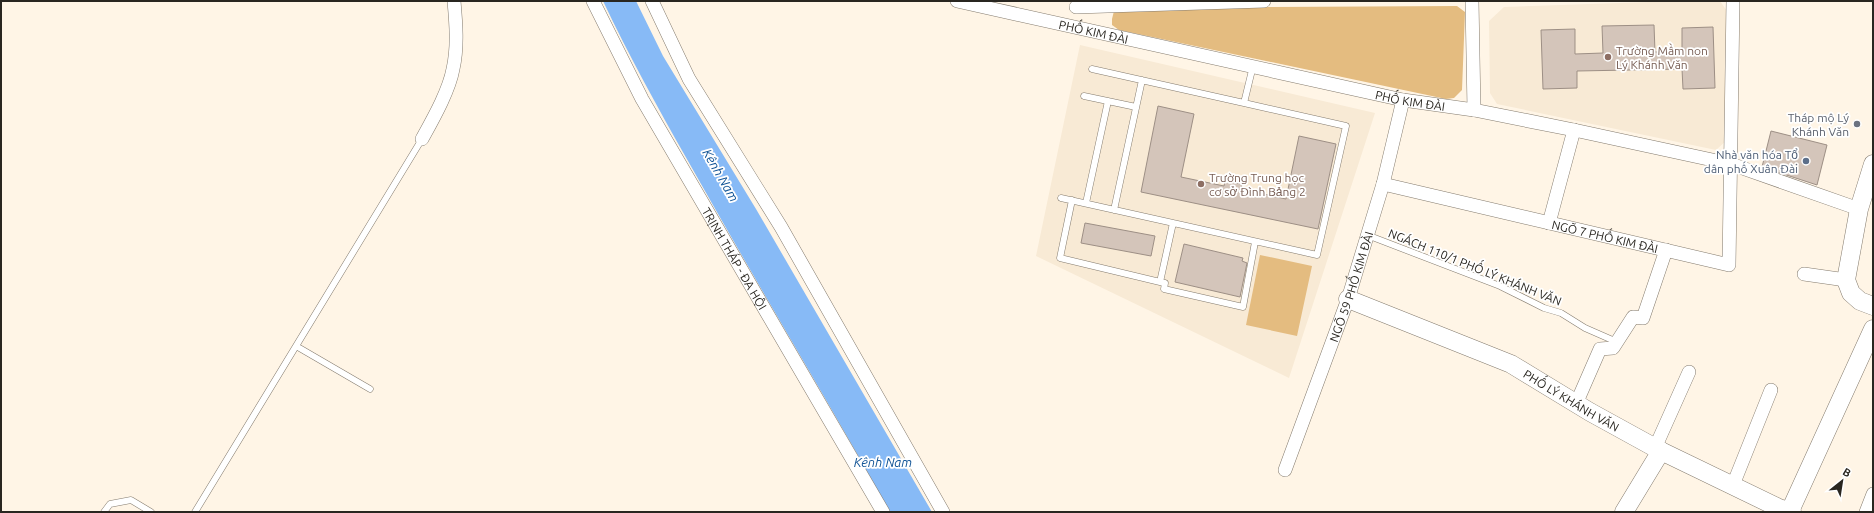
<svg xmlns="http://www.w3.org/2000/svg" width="1874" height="513" viewBox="0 0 1874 513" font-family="Ubuntu,sans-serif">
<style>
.built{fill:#f8ead5}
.green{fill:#e4bc80}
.water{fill:#87baf6}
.building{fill:#d4c5ba;stroke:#9d8f85}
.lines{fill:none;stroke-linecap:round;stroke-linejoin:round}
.lane-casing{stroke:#847b6e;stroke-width:7}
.street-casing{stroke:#847b6e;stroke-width:14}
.secondary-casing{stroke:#847b6e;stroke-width:19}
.lane{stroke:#fff;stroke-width:6}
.street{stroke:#fff;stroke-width:13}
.secondary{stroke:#fff;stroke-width:18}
.education-dot{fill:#8d6e63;stroke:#fff;stroke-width:1.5}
.worship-dot{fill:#6b7280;stroke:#fff;stroke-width:1.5}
.service-dot{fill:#5c6f8a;stroke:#fff;stroke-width:1.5}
.labels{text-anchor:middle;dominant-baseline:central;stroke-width:3.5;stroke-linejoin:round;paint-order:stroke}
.street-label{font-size:12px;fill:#292620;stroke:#fff}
.education-label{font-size:12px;fill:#785e54;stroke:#fff;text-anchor:start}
.worship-label{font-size:12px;fill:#5b616d;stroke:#fff;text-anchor:end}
.service-label{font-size:12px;fill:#4e5e75;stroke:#fff;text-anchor:end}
.water-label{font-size:13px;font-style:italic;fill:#115496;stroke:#fff}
</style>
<rect width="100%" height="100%" fill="#fff5e6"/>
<path class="built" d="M1678 1H1720L1727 11V140L1716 150 1497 104 1490 93 1489 21 1504 7Z
M1080 45 1375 113 1289 378 1036 256Z"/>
<path class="green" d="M1457 6 1465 12 1462 90 1454 98 1446 99 1119 30 1112 25V19L1114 11 1120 8Z
M1260 255 1312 266 1297 336 1246 325Z"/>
<path class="water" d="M603 1H636L663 56 756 209 932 512H890C824 394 754 279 688 161 658 108 629 56 603 1Z"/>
<path class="building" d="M1654 25 1655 52H1682V28L1713 27 1715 88 1683 89 1682 69 1577 71V88L1543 89 1541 30 1575 29V54L1603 53 1602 26Z
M1158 106 1194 114 1181 177 1224 186 1225 181 1242 184 1241 189 1286 199 1299 136 1336 144 1318 229 1141 192Z
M1771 131 1827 145 1817 185 1762 167Z
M1085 223 1155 236 1151 256 1081 243Z
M1184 244 1243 258 1242 261 1247 263 1240 297 1175 282Z"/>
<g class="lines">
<g class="lane-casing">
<path id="lane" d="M1092 69 1244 103 1253 66
M1084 96 1136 107
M1061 198 1317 255 1346 126 1244 103
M1072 200 1060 258 1160 282 1173 223
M1086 203 1108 101
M1114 210 1142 80
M1367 235 1500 286 1544 308 1561 313 1585 328 1617 342
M1160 282 1165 283 1164 289 1243 307 1255 242
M296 346 370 389
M104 512 110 504 131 500 151 512
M195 512 422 139"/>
</g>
<g class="street-casing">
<g id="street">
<path id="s1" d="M593 1 642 99 883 512"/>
<path d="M652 1 689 79 781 227 943 512"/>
<path id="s2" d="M957 1 1403 100 1474 110 1574 130 1731 164 1859 209"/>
<path d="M1472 1 1474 110"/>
<path d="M1076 7 1264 1"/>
<path d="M422 139C433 119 449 91 453 69 458 47 456 23 454 1"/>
<path id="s3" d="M1383 184 1729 265 1733 1"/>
<path d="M1549 223 1574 130"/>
<path d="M1804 274 1846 280"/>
<path d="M1576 404 1600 349 1613 348 1633 317 1643 318 1666 250"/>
<path d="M1655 448 1689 372"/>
<path id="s4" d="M1285 470 1348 299 1383 184 1403 100"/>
<path d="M1733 485 1771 390"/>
<path d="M1866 512 1873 494"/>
</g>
</g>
<g class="secondary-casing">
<g id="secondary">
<path d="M1873 164 1859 209 1846 280 1851 293 1860 301 1873 306"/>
<path id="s5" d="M1348 299 1511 364 1590 412 1661 451 1779 508 1792 512"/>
<path d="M1790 511 1873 329"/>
<path d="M1624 512 1661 451"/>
</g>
</g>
<use href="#lane" class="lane"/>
<use href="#street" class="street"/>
<use href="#secondary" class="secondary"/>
</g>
<g class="education-dot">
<circle cx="1608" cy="57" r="4"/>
<circle cx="1201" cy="184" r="4"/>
</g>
<circle class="worship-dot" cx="1857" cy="124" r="4"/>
<circle class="service-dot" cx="1806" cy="161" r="4"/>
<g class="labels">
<g class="street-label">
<text stroke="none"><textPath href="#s2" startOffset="140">PHỐ KIM ĐÀI</textPath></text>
<text stroke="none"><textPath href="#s2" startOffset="464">PHỐ KIM ĐÀI</textPath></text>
<text stroke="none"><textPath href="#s3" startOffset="228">NGÕ 7 PHỐ KIM ĐÀI</textPath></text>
<text stroke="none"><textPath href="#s1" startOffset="294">TRỊNH THÁP - ĐA HỘI</textPath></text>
<text transform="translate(1475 267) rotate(22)">NGÁCH 110/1 PHỐ LÝ KHÁNH VĂN</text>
<text stroke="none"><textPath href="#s4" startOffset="195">NGÕ 59 PHỐ KIM ĐÀI</textPath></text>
<text stroke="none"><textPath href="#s5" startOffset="246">PHỐ LÝ KHÁNH VĂN</textPath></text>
</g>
<g class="education-label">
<text x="1616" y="50">Trường Mầm non<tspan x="1616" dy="14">Lý Khánh Văn</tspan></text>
<text x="1209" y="177">Trường Trung học<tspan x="1209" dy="14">cơ sở Đình Bảng 2</tspan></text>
</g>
<g class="worship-label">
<text x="1849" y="117">Tháp mộ Lý<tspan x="1849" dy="14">Khánh Văn</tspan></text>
</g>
<g class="service-label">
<text x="1798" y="154">Nhà văn hóa Tổ<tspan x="1798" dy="14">dân phố Xuân Đài</tspan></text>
</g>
<g class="water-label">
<text transform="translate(721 175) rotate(60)">Kênh Nam</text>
<text x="883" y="462">Kênh Nam</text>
</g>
</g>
<rect width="1874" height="513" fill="none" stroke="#292620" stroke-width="4"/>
<g transform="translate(1842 481) rotate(30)" stroke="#ffffff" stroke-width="3" paint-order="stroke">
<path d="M0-3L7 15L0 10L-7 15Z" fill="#292620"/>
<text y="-6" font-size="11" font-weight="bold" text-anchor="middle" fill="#292620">B</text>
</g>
</svg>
